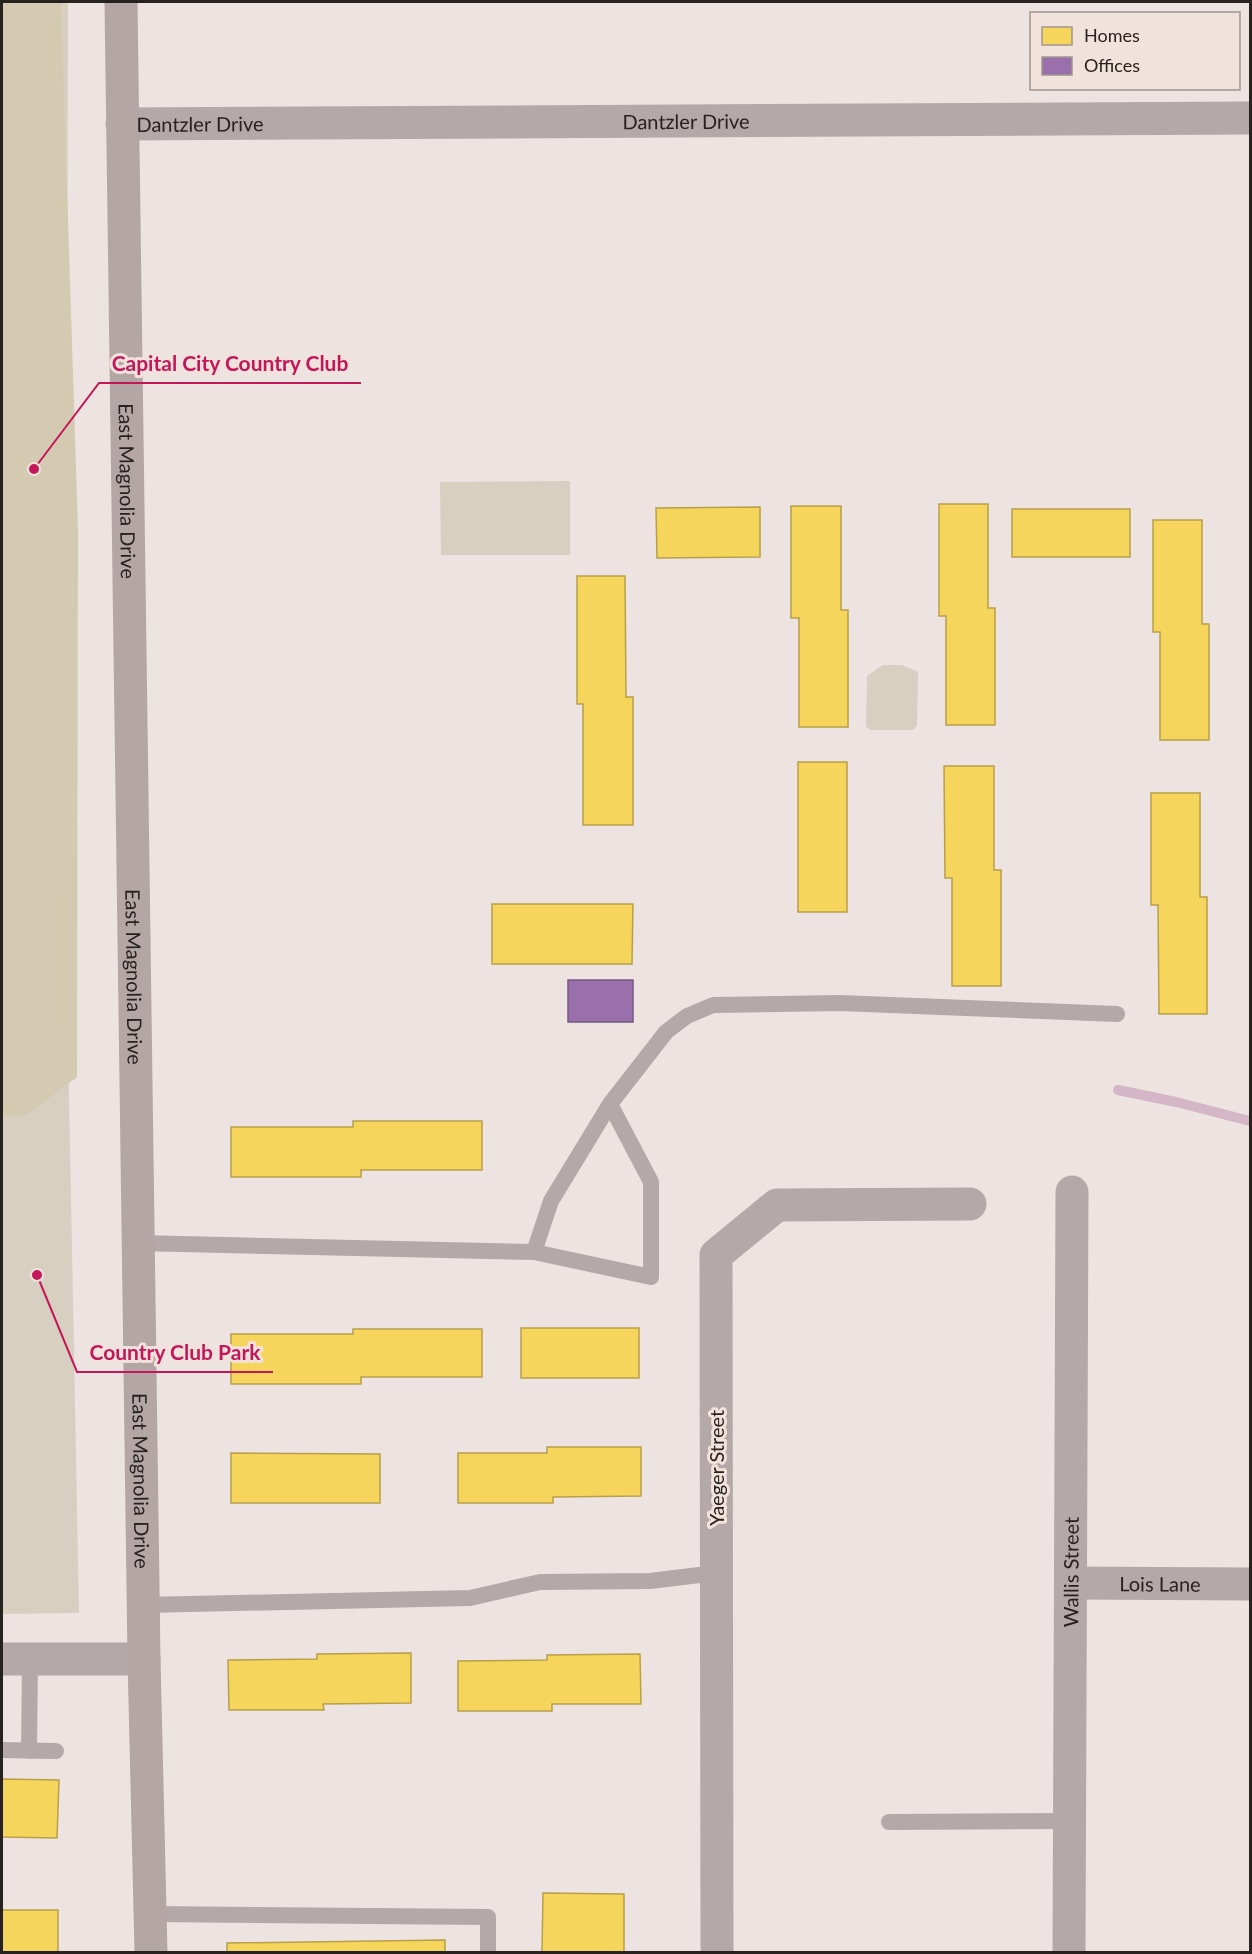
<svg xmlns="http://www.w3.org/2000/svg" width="1252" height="1954" viewBox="0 0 1252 1954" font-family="Lato,sans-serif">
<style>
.green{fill:#d7cfbf}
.forest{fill:#d4cab2}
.homes{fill:#f6d55c;stroke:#b89f4a;stroke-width:1.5}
.offices{fill:#9970ab;stroke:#775881;stroke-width:1.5}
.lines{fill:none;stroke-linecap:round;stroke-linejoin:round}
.stream{stroke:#d5b6c6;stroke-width:10}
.service{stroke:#b5a8a8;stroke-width:16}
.minor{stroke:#b5a8a8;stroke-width:33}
.secondary{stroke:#b5a6a6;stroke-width:33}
.labels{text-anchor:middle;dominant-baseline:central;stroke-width:6;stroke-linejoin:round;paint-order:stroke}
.street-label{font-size:20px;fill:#27211f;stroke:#f2e2dc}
.leader{fill:none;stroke:#c2185b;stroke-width:2}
.callout-dot{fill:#c2185b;stroke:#f2e2dc;stroke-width:2}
.callout-label{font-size:21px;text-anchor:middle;font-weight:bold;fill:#c2185b;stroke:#f2e2dc;stroke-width:6;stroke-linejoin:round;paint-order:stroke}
</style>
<rect width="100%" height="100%" fill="#ede4e1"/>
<path class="green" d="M2 2H68L66 938 79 1613 2 1614Z
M570 481V555H441L440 482Z
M883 665H902L918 672 917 726 913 730H870L866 726 867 676Z"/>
<path class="forest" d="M2 2H61L78 529 77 1077 27 1115 2 1117Z"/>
<path class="homes" d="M939 504H988V608H995V725H946V616H939Z
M791 506H841V610H848V727H799V618H791Z
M760 507V557L657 558 656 508Z
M1012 509H1130V557H1012Z
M1153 520H1202V624H1209V740H1160V632H1153Z
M577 576H625L626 697H633V825H583V704H577Z
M798 762H847V912H798Z
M944 766H994V870H1001V986H952V878H945Z
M1151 793H1200V897H1207V1014H1159L1158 905H1151Z
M492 904H633L632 964H492Z
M353 1121H482V1170H361V1177H231V1127H353Z
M521 1328H639V1378H521Z
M353 1329H482V1377H361V1384H231V1334H353Z
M547 1447H641V1496L553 1497V1503H458V1453H547Z
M231 1453 380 1454V1503H231Z
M411 1653V1703L323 1704 324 1710H229L228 1660 317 1659V1654Z
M640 1654 641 1704H552V1711H458V1661L547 1660V1655Z
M2 1779 59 1780 57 1838 2 1837Z
M543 1893 624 1894V1952H542Z
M2 1910H58V1952H2Z
M445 1940V1952H227V1943Z"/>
<path class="offices" d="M568 980H633V1022H568Z"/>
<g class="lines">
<path class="stream" d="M1118 1090 1176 1102 1250 1121"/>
<path class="service" d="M138 1243 534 1252 651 1277V1182L610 1104
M534 1252 551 1201 610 1104 666 1032 687 1016 713 1005 840 1003 1117 1014
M144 1605 470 1598 540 1582 650 1581 716 1573
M2 1750 56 1751
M29 1751 30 1659
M889 1822 1070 1821
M150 1914 488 1917V1952"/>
<g class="minor">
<path id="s1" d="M122 124 1250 118"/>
<path id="s2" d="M1072 1583 1250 1584"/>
<path d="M2 1659H144"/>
<path d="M717 1952 716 1255 777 1205 970 1204"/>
<path id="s3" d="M1069 1952 1072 1192"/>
</g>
<path class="secondary" id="s4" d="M121 2 144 1659 151 1952"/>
</g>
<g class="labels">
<g class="street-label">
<text stroke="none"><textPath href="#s1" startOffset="564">Dantzler Drive</textPath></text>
<text stroke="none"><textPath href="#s1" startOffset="78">Dantzler Drive</textPath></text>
<text stroke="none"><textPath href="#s4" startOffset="489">East Magnolia Drive</textPath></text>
<text stroke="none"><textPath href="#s4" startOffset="975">East Magnolia Drive</textPath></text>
<text transform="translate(716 1468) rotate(-90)">Yaeger Street</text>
<text stroke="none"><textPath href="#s4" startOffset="1479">East Magnolia Drive</textPath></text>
<text stroke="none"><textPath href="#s3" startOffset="380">Wallis Street</textPath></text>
<text stroke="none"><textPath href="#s2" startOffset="88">Lois Lane</textPath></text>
</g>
</g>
<path class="leader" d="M34 469L99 383H361M37 1275L77 1372H273"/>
<g class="callout-dot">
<circle cx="34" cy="469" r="6"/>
<circle cx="37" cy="1275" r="6"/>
</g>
<g class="callout-label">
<text x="230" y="371">Capital City Country Club</text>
<text x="175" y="1360">Country Club Park</text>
</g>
<rect width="1252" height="1954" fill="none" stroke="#27211f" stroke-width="6"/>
<rect x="1030" y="12" width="210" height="78" fill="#f2e2dc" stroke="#a19590" stroke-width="1.5"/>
<rect x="1042" y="27" width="30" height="18" fill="#f6d55c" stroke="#a19590" stroke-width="1.5"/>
<text x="1084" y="42" font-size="18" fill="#27211f">Homes</text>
<rect x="1042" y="57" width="30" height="18" fill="#9970ab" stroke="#a19590" stroke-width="1.5"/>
<text x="1084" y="72" font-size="18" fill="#27211f">Offices</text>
</svg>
